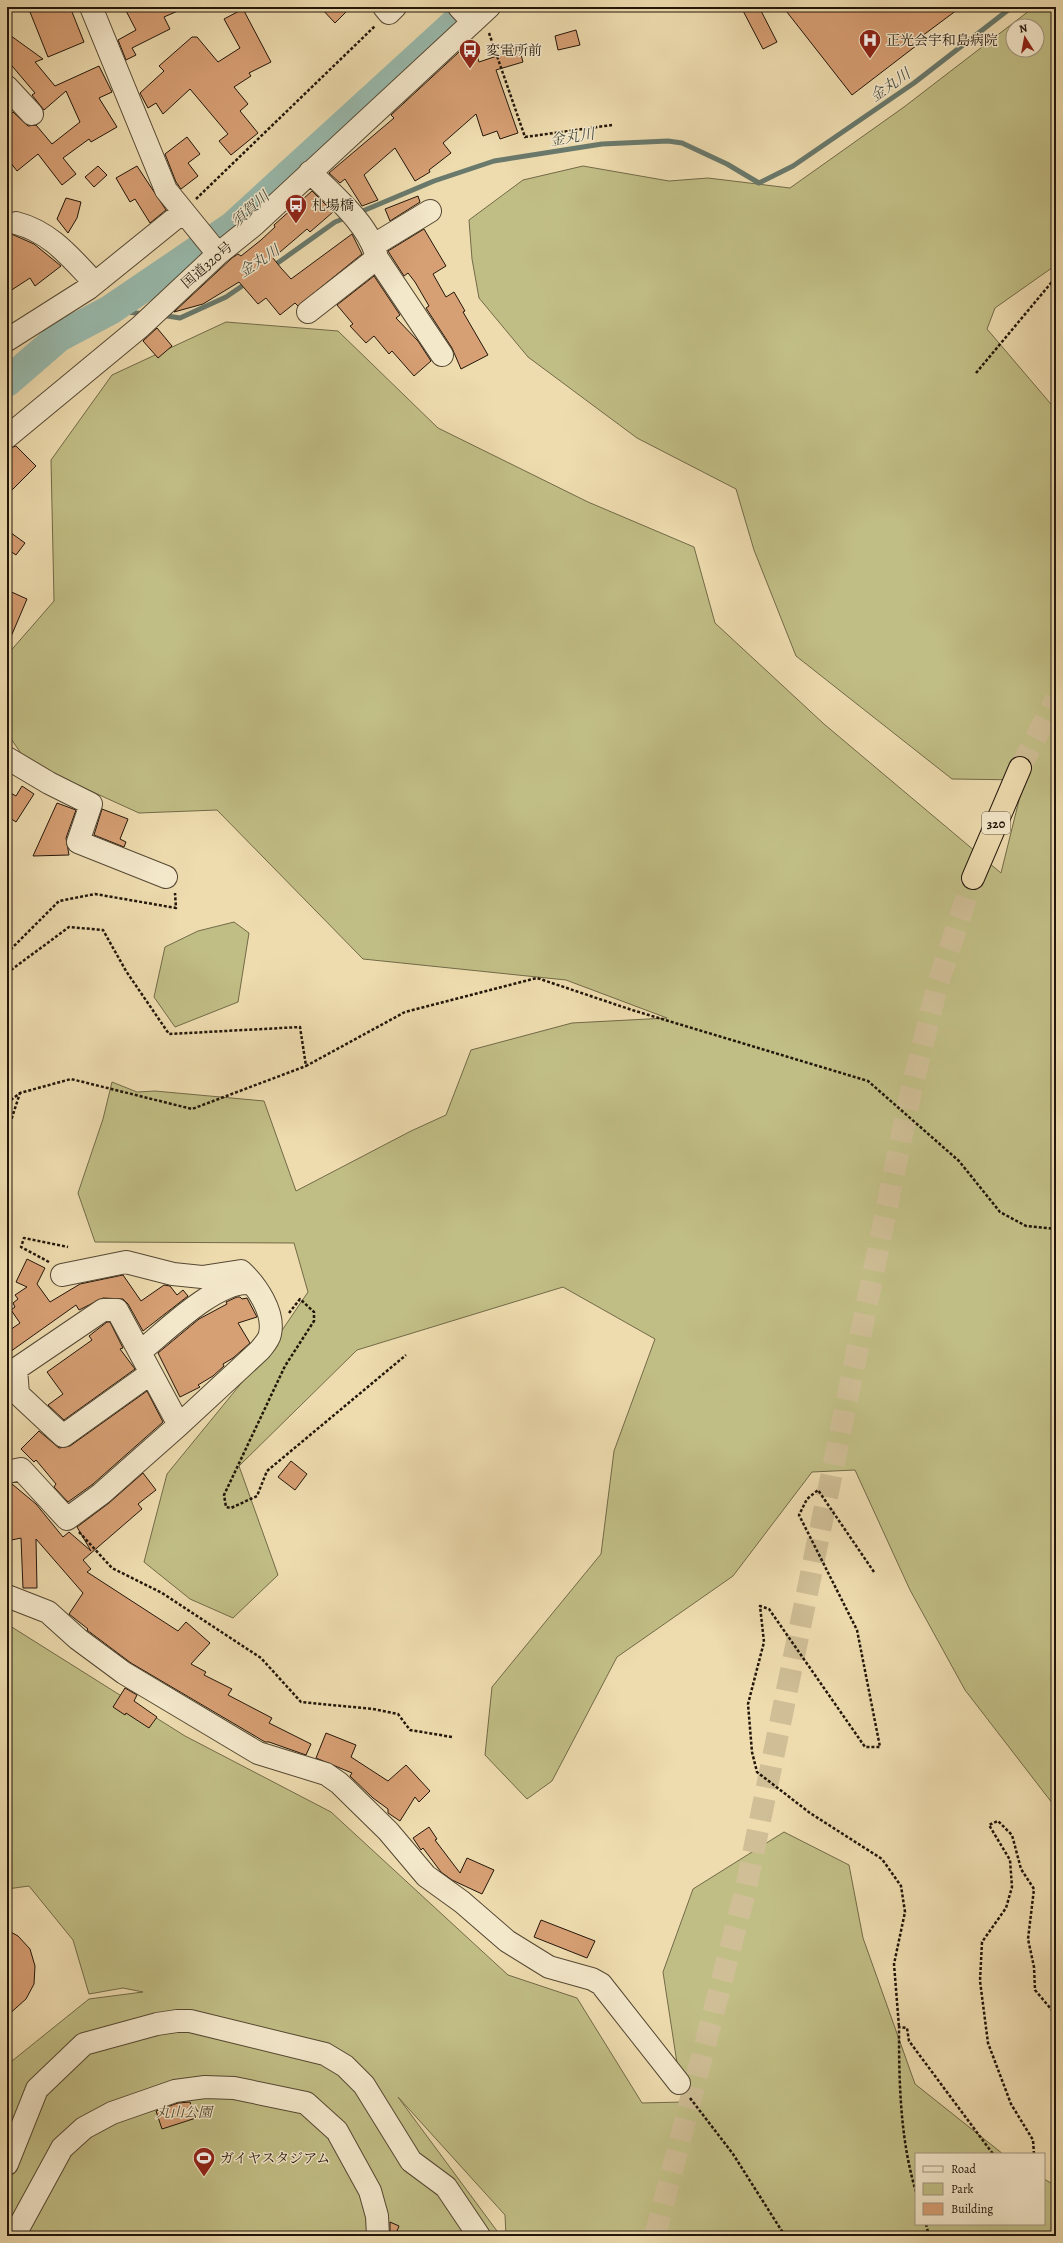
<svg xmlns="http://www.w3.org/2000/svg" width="1063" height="2243" viewBox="0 0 1063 2243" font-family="Alegreya,'Noto Serif JP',serif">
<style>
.green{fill:#c1be85;stroke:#726a48;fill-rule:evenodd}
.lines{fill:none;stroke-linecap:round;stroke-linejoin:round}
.stream{stroke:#69796c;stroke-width:5}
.river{stroke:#99bbae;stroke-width:30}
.building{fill:#d79f74;stroke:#22160a}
.highway-tunnel{stroke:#cfbe96;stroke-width:22;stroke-dasharray:22 11;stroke-linecap:butt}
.minor-casing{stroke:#554833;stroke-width:24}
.highway-casing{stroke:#22160a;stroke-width:24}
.path{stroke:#22160a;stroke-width:2.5;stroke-dasharray:3 2;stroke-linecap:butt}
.minor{stroke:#f4e8cb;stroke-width:22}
.highway{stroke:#eedcaf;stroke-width:22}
.labels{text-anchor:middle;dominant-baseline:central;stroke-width:3;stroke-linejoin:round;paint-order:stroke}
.shield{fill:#f4e8cb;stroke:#615544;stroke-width:1}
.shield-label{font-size:13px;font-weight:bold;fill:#22160a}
.poi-label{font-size:14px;fill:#22160a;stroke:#f4e8cb;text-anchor:start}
.street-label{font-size:14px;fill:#22160a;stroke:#f4e8cb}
.park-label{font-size:14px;font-style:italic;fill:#52482f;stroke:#f4e8cb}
.water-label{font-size:15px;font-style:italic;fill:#4c5043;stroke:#f4e8cb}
</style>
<rect width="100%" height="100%" fill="#eedcaf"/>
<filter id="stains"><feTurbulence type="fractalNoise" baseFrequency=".005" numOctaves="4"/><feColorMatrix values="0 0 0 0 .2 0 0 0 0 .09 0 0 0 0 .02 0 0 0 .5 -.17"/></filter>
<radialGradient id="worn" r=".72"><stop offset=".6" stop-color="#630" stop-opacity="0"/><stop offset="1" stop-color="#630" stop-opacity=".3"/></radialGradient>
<path class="green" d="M1034 7H1056V265L995 308 987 329 1056 410V1808L965 1690 910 1590 855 1470 812 1472 733 1576 617 1657 552 1781 527 1799 485 1755 492 1687 601 1554 614 1451 655 1339 563 1287 357 1350 239 1466 278 1575 233 1618 190 1599 144 1562 167 1474 270 1348 308 1292 294 1243 95 1242 78 1193 103 1119 112 1082 137 1092 155 1091 264 1101 296 1191 411 1131 446 1115 471 1050 572 1023 667 1018 566 980 363 959 217 810 139 813 27 762 7 733V655L54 601 51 460 112 375 226 322 338 331 438 428 588 502 694 547 715 623 824 724 1001 873 1024 780 952 779 796 656 754 550 736 489 637 438 528 357 479 298 472 259 469 220 523 180 583 166 669 181 708 178 790 188 904 107ZM1013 26H1037V50H1013Z
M234 922 249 933 238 1002 175 1027 154 997 165 947 198 931Z
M7 1624 185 1736 331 1812 508 1975 577 1998 642 2103 683 2102 663 1972 693 1889 784 1832 849 1865 863 1938 915 2084 1003 2154H916V2224H1044V2179L1056 2186V2236H506L505 2215 398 2097 497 2231 498 2236H7V2069L12 2061 89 1999 143 1992 123 1988 89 1994 73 1940 29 1886 7 1889Z"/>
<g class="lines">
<path class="stream" d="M358 213 434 181 494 161 602 144 668 141 682 143 727 164 759 183 793 166 914 83 1012 7
M272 267 335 222 348 217
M110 310 145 314
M161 315 180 318 226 297 248 282"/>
<path class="river" d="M7 382 59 337 110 310 232 227 465 14"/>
</g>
<path class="building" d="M42 7H70L84 42 48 57 30 12Z
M124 7H187L164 17 170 29 132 48 136 55 126 60 118 40 136 30Z
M320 7H351L335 23Z
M741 7H759L777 42 763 49Z
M783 7H961L918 39 921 42 852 95Z
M243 9 271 62 249 73 251 76 234 87 248 104 240 111 258 133 231 155 219 141 228 134 190 89 163 114 156 103 148 108 140 93 164 71 159 66 192 37H197L218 62 240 48 224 19Z
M576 30 580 45 558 50 555 36Z
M7 33 43 59 35 62 55 86 99 66 112 92 99 98 117 127 91 142 89 139 63 158 76 174 62 185 38 154 17 171 7 158V116L13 112 28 126 36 125 52 144 80 122 66 91 44 110 32 95 35 93 7 60Z
M472 40 479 62 503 54V51L519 47 523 62 496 70 518 133 500 139 497 131 483 136 476 114 443 143 451 153 429 170 430 172 415 181 395 148 364 175 378 200 362 206 345 179 340 183 329 173 394 118 391 115Z
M187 137 200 154 188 163 198 176 181 189 176 182 165 154Z
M98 166 107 175 94 187 85 177Z
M137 166 166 210 150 223 135 199 130 202 116 178Z
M312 191 333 212 310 232 307 229 273 258 281 268 291 279 352 234 362 254 298 306 295 303 280 315 266 298 258 304 239 282 203 304 174 312 232 258 238 254 241 256 261 240 275 227 274 225Z
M418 196 420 202 390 221 385 209Z
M66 198 81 202 77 218 68 233 57 219Z
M424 229 446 266 433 274 446 297 454 292 465 311 463 312 488 355 461 369 452 348 426 308 429 306 415 282 408 273 404 276 388 251Z
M7 232 34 244 61 266 35 286 30 278 7 293Z
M374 276 400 315 396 318 418 341 431 361 414 376 392 351 389 354 374 336 366 343 350 326 353 324 337 305Z
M157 328 172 346 158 358 143 341Z
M16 446 36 466 7 495V449Z
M7 530 25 543 16 555 7 549Z
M7 590 27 599 7 646Z
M22 786 34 794 16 822 7 816V791L16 796Z
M57 803 76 810 66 838 69 855 33 856Z
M102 809 128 819 120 839 126 842 124 847 94 835Z
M27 1259 45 1268 37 1284 50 1302 80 1284 123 1275 141 1301 164 1285 170 1286 177 1295 183 1290 188 1296 143 1331 128 1304 123 1299 103 1298 79 1310 76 1305 7 1354V1332L20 1323 11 1310 15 1307 13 1303 18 1299 15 1295 27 1287 16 1282Z
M237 1297H240L242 1299 247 1298 257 1317 238 1323 250 1343 233 1358 223 1364 224 1366 213 1376 198 1385 200 1387 180 1397 158 1353 199 1319 227 1304 226 1302Z
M107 1322H110L123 1348 120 1349 135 1369 64 1420 48 1405 63 1394 47 1372 92 1340 89 1336Z
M147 1391 163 1422 93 1484 68 1502 54 1487 56 1484 36 1460 34 1462 21 1449 39 1431 59 1448 70 1446Z
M291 1461 307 1474 295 1490 278 1477Z
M143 1473 156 1490 138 1504 142 1509 83 1560 91 1569 87 1572 178 1631 186 1622 210 1643 191 1664 206 1672 204 1675 232 1689 228 1695 272 1718 269 1723 311 1744 306 1755 269 1742H265L255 1736 131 1663 87 1630 88 1629 69 1614 83 1593 36 1539 37 1588H23L21 1538 7 1541V1484H12L36 1504 63 1537 69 1532 91 1551 77 1527 109 1503Z
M125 1688 137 1695 134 1701 157 1717 149 1728 126 1713 125 1715 113 1707Z
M326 1733 356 1745 351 1757 388 1781 406 1765 430 1791 419 1802 415 1797 400 1821 388 1813V1809L373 1798 350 1776 352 1773 316 1758Z
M429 1827 437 1839 435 1840 460 1873 467 1858 494 1870 482 1894 452 1880 441 1872 423 1848 421 1850 413 1838Z
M541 1920 595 1941 587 1958 534 1937Z
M7 1930 18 1936 30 1949 35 1966 34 1984 26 1999 7 2016Z
M190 2102 196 2118 162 2129 156 2111 178 2103Z
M390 2222 399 2226 395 2236H390Z"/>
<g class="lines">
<path class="highway-tunnel" d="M1020 768 1056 699
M655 2236 746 1888 911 1091 938 983 973 878"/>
<g class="minor-casing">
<path id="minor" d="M91 7 166 190 218 254
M384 7 389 13 395 7
M459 7 473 22
M7 87 32 114
M310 172C333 195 370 225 377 258L442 355
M16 223C51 232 71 258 95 283
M374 245 430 211
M308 312 377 258
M7 340 89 288 183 212
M7 437 140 327 218 254 254 225 489 7
M7 758 49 783 91 804 78 842 166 877
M141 1351C167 1330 214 1283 247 1283
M151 1373 63 1436 18 1394 16 1369 103 1310H117L179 1425
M7 1472 21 1469 67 1519 101 1494 179 1425 260 1350C263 1346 269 1340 270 1334 275 1312 256 1285 241 1271L202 1277 173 1274 126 1262 62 1275
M7 1596 48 1612 78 1639 124 1673 258 1753 326 1774 339 1783 388 1831 426 1876 462 1902 507 1941 549 1967 592 1979 601 1984 679 2083
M7 2164 37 2089 84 2044 157 2024 177 2021H190L325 2054 345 2066 364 2085 411 2161 446 2187 479 2236
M14 2236 62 2148 84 2128 112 2113 175 2091 205 2087 234 2088 306 2103 337 2131 370 2191 377 2216 378 2236"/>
</g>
<g class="highway-casing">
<path id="highway" d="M973 878 1020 768"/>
</g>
<path class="path" d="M489 33 525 137 612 125
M196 199 375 26
M976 373 1056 277
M7 953 59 901 95 894 176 908 175 893
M7 973 69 927 103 930 126 971 169 1034 300 1027 306 1066 405 1012 537 978 632 1010 868 1081 959 1161 1000 1212 1026 1226 1056 1229
M7 1103 20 1093 71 1079 192 1109 306 1066
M7 1133 20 1093
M49 1262 21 1247 24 1238 68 1247
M289 1313 300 1299 314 1312V1321L285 1366 224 1495 226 1507 231 1508 257 1496 267 1471 406 1355
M79 1532 112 1568 162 1593 261 1658 301 1702 373 1709 398 1714 410 1730 452 1737
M874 1572 818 1490 807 1499 799 1515 857 1630 880 1747H865L769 1609 760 1606 764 1642 748 1704 752 1752 757 1772 810 1813 882 1859 901 1886 905 1912 894 1964 899 2027
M690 2098 733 2154 785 2236
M1034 2154 1033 2140 1011 2104 988 2043 980 1981 982 1942 1006 1908 1012 1887 1010 1860 989 1825 998 1821 1012 1835 1021 1869 1034 1889 1028 1939 1034 1967 1035 1990 1056 2015
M916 2192C900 2139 899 2082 899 2027L907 2028 909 2041 993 2154
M926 2224 929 2236"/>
<use href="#minor" class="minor"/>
<use href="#highway" class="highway"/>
</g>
<defs>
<g id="hospital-pin" transform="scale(1.15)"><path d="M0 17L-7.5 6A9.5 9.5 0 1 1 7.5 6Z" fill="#8f2418" stroke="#f4e8cb"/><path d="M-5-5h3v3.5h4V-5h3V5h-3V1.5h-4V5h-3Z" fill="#fff"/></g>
<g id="bus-pin" transform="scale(1.15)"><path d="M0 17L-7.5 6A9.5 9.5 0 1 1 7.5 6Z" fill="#8f2418" stroke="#f4e8cb"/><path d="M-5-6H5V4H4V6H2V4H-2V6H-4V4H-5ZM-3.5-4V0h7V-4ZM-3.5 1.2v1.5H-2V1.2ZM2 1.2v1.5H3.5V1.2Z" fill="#fff"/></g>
<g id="stadium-pin" transform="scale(1.15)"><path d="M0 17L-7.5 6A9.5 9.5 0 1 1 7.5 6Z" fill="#8f2418" stroke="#f4e8cb"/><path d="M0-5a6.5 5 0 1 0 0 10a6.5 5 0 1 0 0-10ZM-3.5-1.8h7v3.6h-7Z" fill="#fff"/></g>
</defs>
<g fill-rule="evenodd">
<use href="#hospital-pin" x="870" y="40"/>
<use href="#bus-pin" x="470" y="50"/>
<use href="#bus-pin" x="296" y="205"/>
<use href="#stadium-pin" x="204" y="2158"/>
</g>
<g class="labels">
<rect class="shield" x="982" y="812" width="28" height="22" rx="3"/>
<g class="shield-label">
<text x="996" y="823">320</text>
</g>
<g class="poi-label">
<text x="886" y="40">正光会宇和島病院</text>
<text x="486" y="50">変電所前</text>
<text x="312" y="205">札場橋</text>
<text x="220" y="2158">ガイヤスタジアム</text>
</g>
<g class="street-label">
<text transform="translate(207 265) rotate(-41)">国道320号</text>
</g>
<g class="park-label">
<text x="184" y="2112">丸山公園</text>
</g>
<g class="water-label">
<text transform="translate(890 85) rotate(-35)">金丸川</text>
<text transform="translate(572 137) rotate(-9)">金丸川</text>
<text transform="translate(250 209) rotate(-42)">須賀川</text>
<text transform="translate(259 261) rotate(-33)">金丸川</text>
</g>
</g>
<rect width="1063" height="2243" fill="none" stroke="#eedcaf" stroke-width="24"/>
<rect x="8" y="8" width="1047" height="2227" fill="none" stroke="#22160a" stroke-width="2"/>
<rect x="12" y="12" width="1039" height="2219" fill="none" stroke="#22160a"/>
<rect x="915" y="2153" width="130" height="72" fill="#f4e8cb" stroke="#a0947e"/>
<rect x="923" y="2166" width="20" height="6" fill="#f4e8cb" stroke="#a0947e"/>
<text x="951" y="2173" font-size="12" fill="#22160a">Road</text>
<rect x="923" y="2183" width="20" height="12" fill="#c1be85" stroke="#a0947e"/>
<text x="951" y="2193" font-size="12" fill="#22160a">Park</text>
<rect x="923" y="2203" width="20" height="12" fill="#d79f74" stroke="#a0947e"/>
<text x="951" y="2213" font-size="12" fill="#22160a">Building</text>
<g transform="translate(1025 38) rotate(349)"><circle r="19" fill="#f4e8cb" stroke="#a0947e"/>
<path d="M0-3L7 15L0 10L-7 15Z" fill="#8f2418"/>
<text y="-6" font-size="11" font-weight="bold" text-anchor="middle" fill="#22160a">N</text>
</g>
<rect width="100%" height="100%" filter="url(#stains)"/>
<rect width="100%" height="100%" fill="url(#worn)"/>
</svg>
